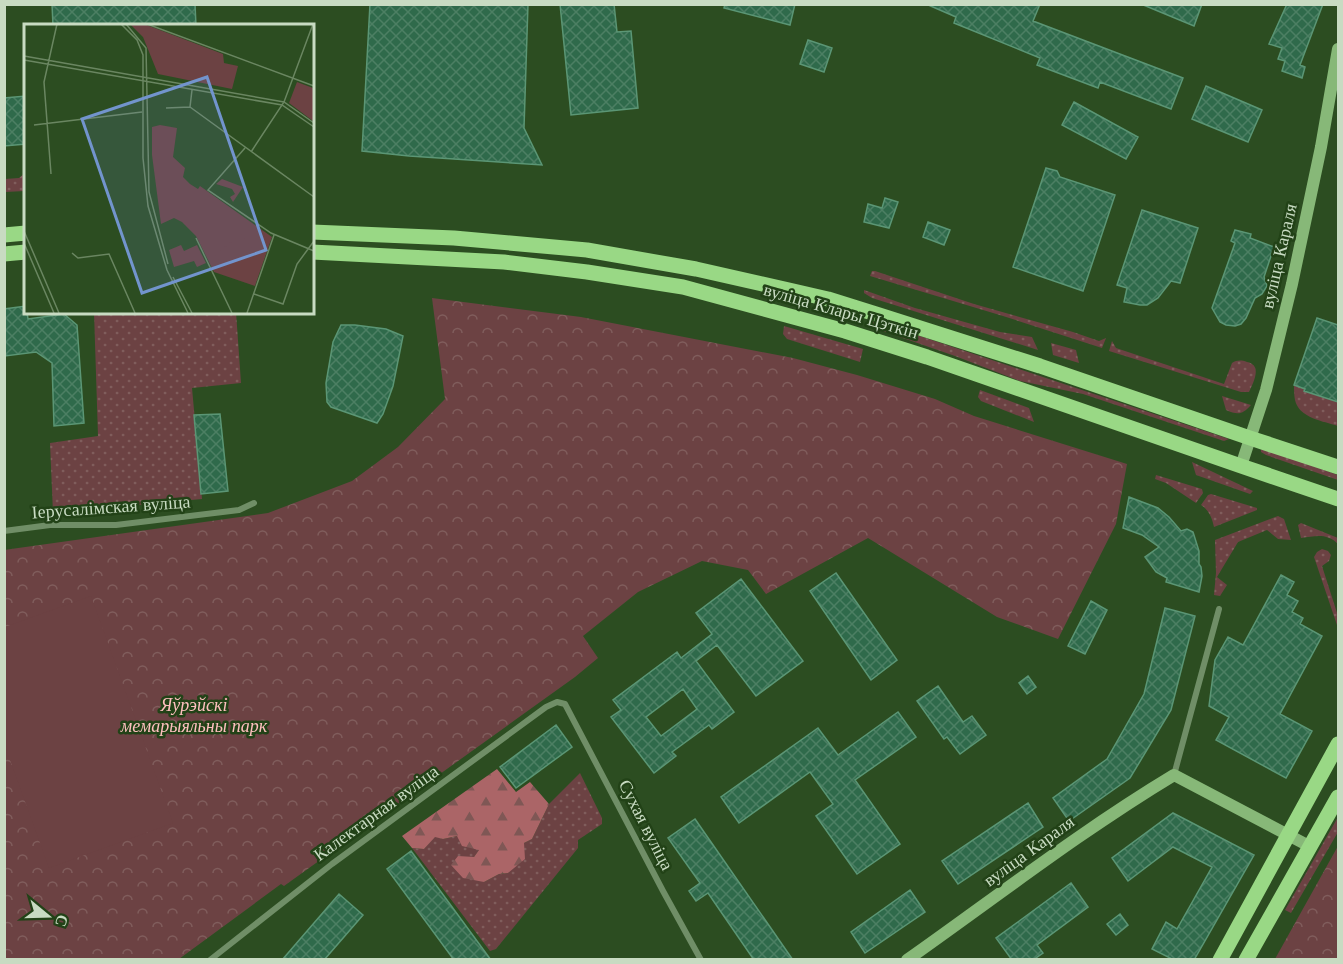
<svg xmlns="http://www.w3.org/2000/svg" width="1343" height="964" viewBox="0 0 1343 964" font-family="'Libre Baskerville',serif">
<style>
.grass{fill:url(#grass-dots)}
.forest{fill:url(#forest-firs)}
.park{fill:url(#park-crowns)}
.pitch{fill:#6c4243}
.building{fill:url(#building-cross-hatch);stroke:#5b9675;stroke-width:1.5;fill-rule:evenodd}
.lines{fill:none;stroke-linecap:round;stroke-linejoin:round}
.street{stroke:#708e67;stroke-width:6}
.secondary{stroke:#87b878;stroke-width:12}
.primary{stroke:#99d885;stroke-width:15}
.labels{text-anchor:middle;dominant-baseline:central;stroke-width:5;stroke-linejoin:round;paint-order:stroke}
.street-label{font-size:18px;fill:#c8dbc2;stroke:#224217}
.park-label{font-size:18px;font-style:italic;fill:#febfbf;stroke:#224217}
.inset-road{fill:none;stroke:#6a8661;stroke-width:1.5}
.view{fill:#7294cd;fill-opacity:0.15;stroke:#7294cd;stroke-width:3}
.inset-edge{fill:none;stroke:#c8dbc2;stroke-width:3}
</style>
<defs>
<pattern id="grass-dots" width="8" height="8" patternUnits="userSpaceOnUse" patternTransform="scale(1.5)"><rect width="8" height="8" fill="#6c4243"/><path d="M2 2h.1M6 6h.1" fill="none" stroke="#805d5c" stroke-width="1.8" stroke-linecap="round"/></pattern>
<pattern id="forest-firs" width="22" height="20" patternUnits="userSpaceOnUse" patternTransform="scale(1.5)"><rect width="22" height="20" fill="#ab6567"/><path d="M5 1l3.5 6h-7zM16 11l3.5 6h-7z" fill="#7f5755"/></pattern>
<pattern id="park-crowns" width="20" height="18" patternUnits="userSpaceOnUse" patternTransform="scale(1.5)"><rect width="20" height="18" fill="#6c4243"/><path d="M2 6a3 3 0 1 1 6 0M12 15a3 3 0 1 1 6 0" fill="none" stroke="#805d5c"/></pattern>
<pattern id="building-cross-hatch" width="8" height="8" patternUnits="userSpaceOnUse" patternTransform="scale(1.5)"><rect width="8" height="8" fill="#2f6a4b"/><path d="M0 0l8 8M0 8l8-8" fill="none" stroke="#4c7f63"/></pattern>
</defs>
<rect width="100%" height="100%" fill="#2c4d21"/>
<path class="grass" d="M25 173V191L5 192V179L19 178Z
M872 271H875L974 304 1073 332 1099 341 1106 338 1102 348 1003 316 870 276Z
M864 290 915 308 1000 332 1032 337 1038 350 872 298 864 293Z
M94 312H236L241 383 192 388 202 499 53 513 50 443 98 436Z
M873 322 884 324 1229 439 1224 441 1083 394 1020 381 955 356 874 328 871 323Z
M784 326 863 349 860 362 787 339 783 334Z
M1112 341 1116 348 1224 384 1232 363C1237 360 1241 360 1247 362 1263 365 1253 383 1249 392H1241L1109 351Z
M1051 343 1076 350 1079 363 1053 355Z
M1294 385 1305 389V391L1338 402V426C1323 421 1299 418 1295 400 1294 395 1294 390 1294 385Z
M980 390 1029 408 1034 422 981 401 978 397Z
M1222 396 1251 405C1242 415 1238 415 1226 410Z
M1264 448 1338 475V480L1266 455 1261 452V450Z
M1192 462 1253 491 1250 494 1196 475Z
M1156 475 1202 489 1203 493 1196 503 1166 483 1155 479Z
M1211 494 1257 508V510L1214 527C1212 518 1209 510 1201 505L1208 495Z
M1278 516 1284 519 1291 540 1278 539 1267 530 1238 542 1217 577 1227 585 1220 596 1214 595 1216 573 1215 540Z
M1301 523 1338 538V544C1327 533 1316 536 1301 538L1298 525Z
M1322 549 1328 551 1331 555 1329 561 1322 566 1338 616V628L1314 557 1317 552Z
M580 773 602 818V824L578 840V848L496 949 490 951 412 848 424 849 435 836 443 839 457 836 480 849 474 857H458L484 882 499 874 508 873 524 843 532 839 549 804Z
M1338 817V832L1291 913 1285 910Z"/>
<path class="forest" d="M497 769 516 792 530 782 549 804 532 839 524 843 525 859 508 873 499 874 484 882 463 878 451 865 458 856 474 857 479 850 462 846 457 836 443 839 435 837 424 849 412 848 402 836Z"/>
<path class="park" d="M432 298 581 317 793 358 857 375 935 399 974 416 1127 464 1116 524 1058 639 997 617 868 538 766 594 748 570 702 561 638 592 583 636 598 658 575 677 284 886 281 884 179 959H5L4 550 268 513 352 481 398 447 445 399Z
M1338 846V959H1275Z"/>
<path class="pitch" d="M91 596 173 823 49 868 5 746V627Z"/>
<path class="building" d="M52 4H195L196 26H53Z
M370 4H528L524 128 542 165 409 156 362 151Z
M560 4H614L617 32 631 31 638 108 571 115Z
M725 4H795L790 25 724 8Z
M926 4H1040L1033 21 1183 78 1171 109 1100 82 1098 88 1037 65 1040 58 954 23 956 17Z
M1141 4H1202L1194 26Z
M1287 4H1323L1300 65 1305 67 1302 78 1282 71 1285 61 1278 59 1282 48 1269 44Z
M808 40 832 48 824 72 800 64Z
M1206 86 1262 110 1248 142 1192 119Z
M26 96V144L4 146V98Z
M1074 102 1138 137 1126 159 1062 125Z
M1046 168 1057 171 1060 177 1115 195 1083 291 1013 267Z
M885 198 898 202 889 228 864 222 868 204 882 208Z
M1142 210 1198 228 1180 283 1171 281 1158 298 1147 305H1140L1124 302 1127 288 1117 285Z
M928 222 950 230 944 245 923 237Z
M1235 230 1251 234 1250 238 1274 247 1264 277 1267 286 1262 294 1255 298 1246 318 1241 324 1235 326 1226 325 1220 322 1212 308 1235 243 1231 241Z
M26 306V312H27L28 319 64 314 77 325 84 423 54 426 52 363 36 352 5 356 4 309Z
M1317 318 1338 325V402L1304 391 1305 389 1294 385Z
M341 325H355L386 329 403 336 393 386 383 414 377 423 331 407 327 402 326 383 333 342Z
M220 414 228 491 201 494 194 415Z
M1129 497 1158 508 1169 517 1181 531 1187 529 1193 532 1199 551V564L1201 567 1202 576 1199 592 1166 582 1167 578 1156 572 1145 557 1159 547 1142 535 1123 528Z
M836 573 897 660 871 680 810 591Z
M1281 575 1294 582 1287 595 1298 601 1292 612 1303 618 1300 624 1322 636 1280 714 1312 731 1286 778 1216 740 1229 717 1209 706 1215 660 1228 637 1243 645Z
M741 579 803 661 756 696 717 645 696 661 734 712 712 729 709 725 672 752 676 756 654 773 611 717 621 710 613 700 677 652 681 658 712 634 696 613ZM683 689 697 709 661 736 646 717Z
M1091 601 1107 610 1085 654 1068 646Z
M1165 608 1195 616 1171 710 1130 778 1069 821 1053 798 1107 759 1144 694Z
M1028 676 1036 687 1027 694 1019 683Z
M938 686 963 722 972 716 986 735 960 754 947 737 944 739 917 701Z
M898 712 916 737 855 780 900 844 857 874 816 816 833 804 810 772 739 823 721 797 818 728 838 755Z
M556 725 572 747 516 788 500 767Z
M1028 803 1043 827 958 884 942 861Z
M1173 813 1254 855 1194 960H1174L1152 949 1166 922 1177 929 1212 867 1173 847 1128 881 1112 858Z
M695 819 793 960H754L708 893 696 901 689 891 700 883 668 838Z
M411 851 491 960H454L387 869Z
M1071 883 1088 907 1037 945 1043 953 1033 960H1012L996 938Z
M910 890 925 912 865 953 851 932Z
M339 894 363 915 324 960H282Z
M1120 914 1128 925 1116 935 1107 924Z"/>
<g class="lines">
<path class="street" d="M4 531 50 525H116L239 510 254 503
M1174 775 1219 609
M210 960 332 864 546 707 557 702 565 704 663 891 701 960"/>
<path class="secondary" d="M1241 466 1266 390 1292 284 1321 147 1338 49
M907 960C995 898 1081 831 1174 775L1311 847"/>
<path class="primary" d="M312 232 454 238 587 250 696 269 789 290 828 299 879 315 1040 366 1250 438 1338 467
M4 235 26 233
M312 252 504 262 587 272 683 287 845 331 927 357 1241 466 1338 499
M4 254 26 252
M1220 960 1338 744
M1246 960 1338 797"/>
</g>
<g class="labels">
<g class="street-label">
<text transform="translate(1279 256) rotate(-77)">вуліца Караля</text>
<text transform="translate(841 311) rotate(16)">вуліца Клары Цэткін</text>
<text transform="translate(111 507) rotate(-4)">Іерусалімская вуліца</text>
<text transform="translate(376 813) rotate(-36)">Калектарная вуліца</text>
<text transform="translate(646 825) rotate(63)">Сухая вуліца</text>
<text transform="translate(1029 851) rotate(-36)">вуліца Караля</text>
</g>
<g class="park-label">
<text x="194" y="705">Яўрэйскі<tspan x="194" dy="21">мемарыяльны парк</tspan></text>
</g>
</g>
<g transform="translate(24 24)">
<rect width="290" height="290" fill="#2c4d21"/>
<path d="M198 155 219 163 209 178 206 173 211 170 208 165 192 160ZM157 221 160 227 173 221 182 239 173 243 170 237 150 243 145 226Z" fill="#6c4243"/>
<path d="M106 0H120L199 30 200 39 214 42 208 65 134 50 119 13ZM273 58 289 64V97L265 79ZM136 101 153 104 149 133 161 144 159 153 166 160 174 165 176 162 248 213 231 262 190 248 172 212 158 198 150 194 137 200 128 131V103Z" fill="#6c4243"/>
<path d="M217 210 228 224 202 245 191 231Z" fill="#6c4243"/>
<path class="inset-road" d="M97 0 113 16 119 31V134L124 182 143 246 164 289M102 0 122 24 125 168 144 240M123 0 290 62M0 32 260 78 290 99M0 36 258 81 290 103M168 66 166 83 290 173M142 84 166 83M10 101 118 88M221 124 184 166 247 209 290 227M227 128 260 78 289 0M27 150 20 58 33 0M0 207 35 289M172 214 208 289M0 219 30 289M48 229 54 234 85 230 111 289M149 253 168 289M230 270 259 280 273 240 290 217M223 289 250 211"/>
<path class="view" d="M183 53 242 226 118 269 58 95Z"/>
<rect width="290" height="290" class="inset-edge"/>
</g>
<rect width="1343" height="964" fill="none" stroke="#c8dbc2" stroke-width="12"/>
<g transform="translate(48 916) rotate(109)" stroke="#224217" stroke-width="4.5" paint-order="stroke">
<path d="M0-4.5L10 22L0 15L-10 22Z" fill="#c8dbc2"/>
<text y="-9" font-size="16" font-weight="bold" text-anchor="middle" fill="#c8dbc2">С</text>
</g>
</svg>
